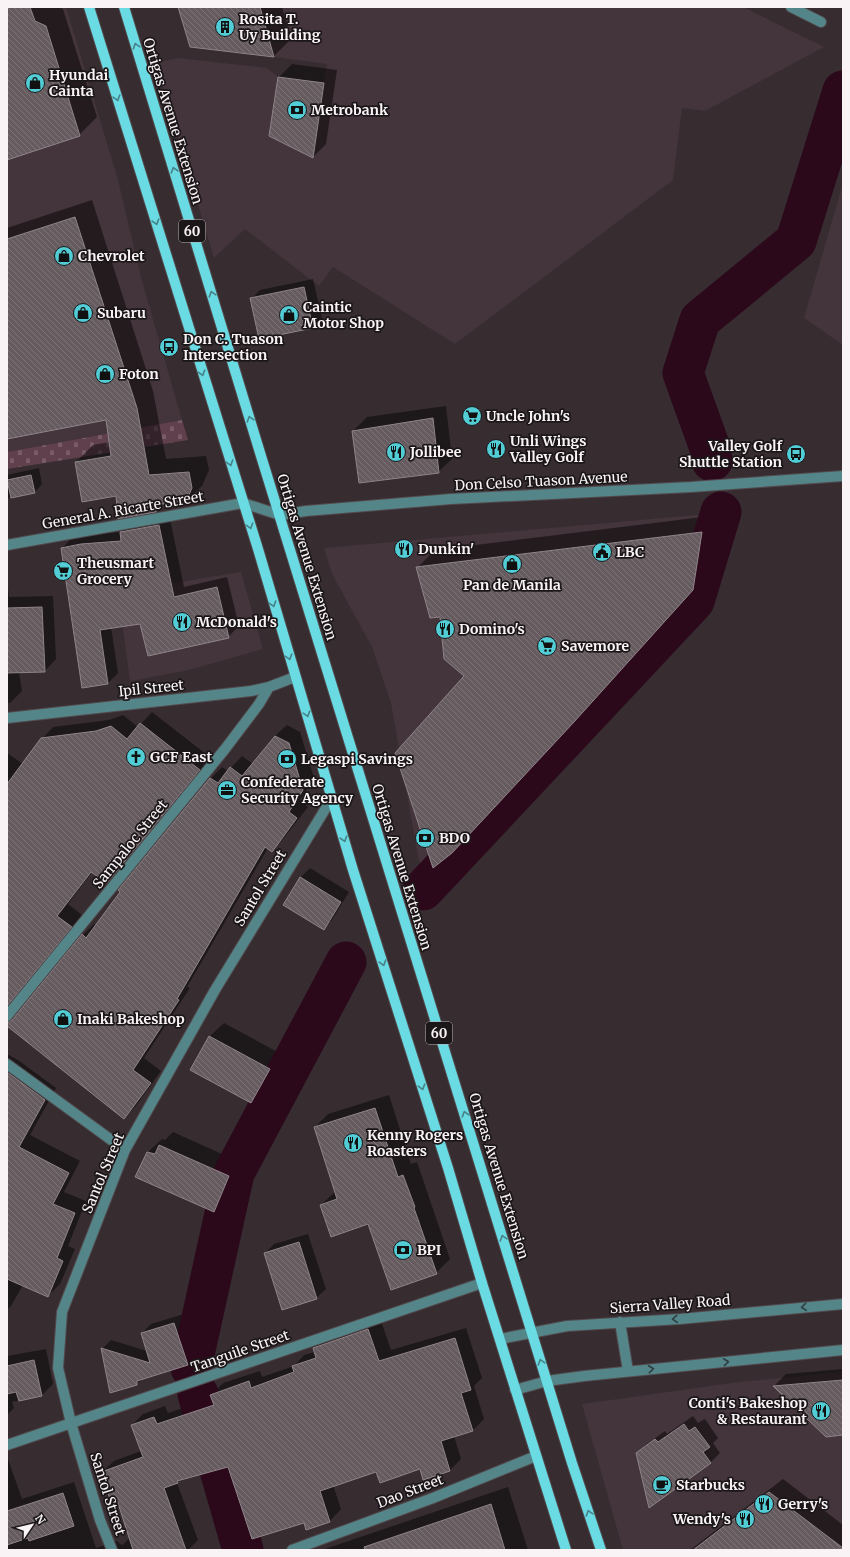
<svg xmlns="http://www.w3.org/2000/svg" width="850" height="1557" viewBox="0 0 850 1557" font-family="Merriweather,serif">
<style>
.built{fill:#44343b}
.cemetery{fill:url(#cemetery-stones)}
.shadow{fill:#0007}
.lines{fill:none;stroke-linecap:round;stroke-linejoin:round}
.river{stroke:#2b091b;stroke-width:41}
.building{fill:url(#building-back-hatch);stroke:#8f8489}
.minor-casing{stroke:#52494c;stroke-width:12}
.major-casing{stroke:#52494c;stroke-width:12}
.minor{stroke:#538589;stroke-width:10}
.major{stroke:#6adae3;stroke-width:10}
.oneway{stroke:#468288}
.oneway2{stroke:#2f3e40}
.labels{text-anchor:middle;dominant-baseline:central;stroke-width:3.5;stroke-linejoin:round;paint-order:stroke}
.shield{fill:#1b1719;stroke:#b6b1b3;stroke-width:1}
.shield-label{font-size:13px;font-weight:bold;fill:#f9f3f5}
.poi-label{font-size:14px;font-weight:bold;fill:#f9f3f5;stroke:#1b1719;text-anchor:start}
.street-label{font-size:14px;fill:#f9f3f5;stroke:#1b1719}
</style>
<defs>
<pattern id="cemetery-stones" width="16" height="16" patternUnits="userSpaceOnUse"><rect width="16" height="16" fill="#61404e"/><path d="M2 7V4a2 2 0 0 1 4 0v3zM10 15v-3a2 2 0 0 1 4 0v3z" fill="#785c68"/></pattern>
<pattern id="building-back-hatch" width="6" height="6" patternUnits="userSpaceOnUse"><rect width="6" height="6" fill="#665c60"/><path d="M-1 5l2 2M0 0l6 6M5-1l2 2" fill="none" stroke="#7d7477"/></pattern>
</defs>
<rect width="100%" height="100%" fill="#372d31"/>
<path class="built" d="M7 7H66L118 180 142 281 182 420 7 452Z
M260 7H743L824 47 705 111 682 108 673 180 455 344 333 267 319 286 245 229 214 258 156 63 178 58 267 68 278 77 324 83 327 64 274 57Z
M843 183V345L804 318Z
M719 513 705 602 552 769 429 894 418 856 391 703 372 647 332 574 324 548Z
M241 572 263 649 185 671 130 681 118 592Z
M843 1372V1550H623L582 1404 739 1382Z"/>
<path class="cemetery" d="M182 420 188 440 7 469V452Z"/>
<path class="shadow" d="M7 7H60L63 9 97 117 79 135 7 159Z
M179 7H282L291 39 274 56Z
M292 64 337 70 326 144 313 157 279 77Z
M92 200 153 391 166 459 206 456 209 470 202 486 184 503H164L156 511 119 517 116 495 76 462 93 445 110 442 107 419 7 438V228Z
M313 279 322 318 313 327 251 299 260 290Z
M446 406 452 459 438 472 353 431 367 417Z
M39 468 42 484 35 492 7 498V475Z
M169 514 184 587 227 577 239 626 228 637 141 623 111 627 118 673 108 683 62 548 73 537 92 534 121 532 132 521Z
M719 515 710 571 592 703 470 834 465 676 441 616 417 568 435 550Z
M7 580 9 597 53 596 56 659 45 671 19 672 22 691 10 703H7Z
M152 712 211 758 119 870 107 882 92 872 68 904 82 915 13 999 12 1003 14 1009 20 1011 83 935 94 924 96 925 122 891 120 890 211 778 222 767 228 771 242 756 253 764 275 736 287 725 300 732 314 778 300 800 308 807 283 839 272 850 268 848 187 987 190 988 144 1058 161 1071 135 1107 124 1118 7 1024V753L23 764 42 739 53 727 109 720 123 715 138 727Z
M310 868 349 892 332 920 323 929 284 905 301 877Z
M224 1023 283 1055 264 1088 251 1102 192 1069 210 1036Z
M7 1054 18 1060 56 1088 30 1135 80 1161 64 1192 86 1201 68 1246 75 1249 60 1284 48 1296 23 1285 11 1306 7 1310Z
M389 1095 411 1164 417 1162 450 1259 436 1273 368 1223 321 1205 335 1192 315 1127 328 1114Z
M173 1132 242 1163 227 1197 214 1211 136 1176 148 1152 162 1139 165 1140Z
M308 1234 326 1289 316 1298 265 1253 274 1244Z
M184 1314 197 1356 188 1365 142 1379 137 1384 102 1349 111 1340 147 1351 142 1333 151 1324Z
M380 1318 391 1350 466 1328 482 1378 474 1386 484 1419 473 1430 454 1436 461 1459 450 1470 420 1468 377 1471 333 1485 341 1509 330 1521H305L229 1465 181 1479 177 1483 198 1540 188 1550H7V1456L22 1499 74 1482 96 1548 117 1541 120 1544 123 1545 130 1537 117 1499 102 1472 114 1461 141 1451 132 1425 143 1414 165 1406 168 1413 213 1398 211 1395 223 1383 260 1371 262 1377 294 1366 304 1355 315 1352 314 1348 325 1336Z
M46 1349 53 1384 42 1395 12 1402 14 1408 7 1415V1356Z
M843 1369V1434L774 1386 786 1374Z
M693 1416 698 1423 705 1419 718 1438 713 1443 720 1453 711 1462 650 1506 637 1453 647 1444 665 1431 667 1434Z
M783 1479 843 1525V1550H690Z
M508 1487 528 1550H324L325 1549Z"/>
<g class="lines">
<path class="river" d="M712 461 710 448 683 373 700 320 796 241 843 91
M423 890 694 601 721 512
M191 1368 234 1173 346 962
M198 1394 243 1550"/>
</g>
<path class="building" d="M7 7H30L35 21 46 26 80 136 7 160Z
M178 7H260L274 57 190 47Z
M278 77 324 83 313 158 269 136Z
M75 217 137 408 149 475 189 472 192 488 185 504H155L156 512 118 519 116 496 82 502 75 462 111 456 106 420 7 439V239Z
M304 287 313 328 259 339 250 298Z
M433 418 439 473 359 483 352 431Z
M31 475 35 493 11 498 7 480Z
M159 525 174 597 217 587 229 638 148 656 140 624 100 630 108 684 82 688 61 548 81 544 121 541 120 532Z
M702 532 693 590 574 722 452 853 433 868 395 753 464 676 444 659 440 617 430 618 416 567Z
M42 607 45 672 7 673V608Z
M140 723 200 770 107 883 91 872 57 916 72 927 7 1006V784L41 738 96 731 111 726 127 739Z
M275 736 289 743 303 790 289 812 297 818 272 852 265 847 177 999 179 1000 133 1070 151 1083 124 1119 7 1026V1022L12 1020 82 934 86 938 120 892 118 890 210 778 218 783 230 767 242 776Z
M300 877 341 902 324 930 283 905Z
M209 1036 270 1069 251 1103 190 1070Z
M7 1072 45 1100 19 1147 69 1173 53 1204 75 1213 57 1258 63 1261 48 1297 7 1279Z
M375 1108 398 1177 403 1175 415 1207 414 1208 437 1274 391 1290 368 1224 331 1237 320 1205 337 1199 314 1127Z
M159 1145 229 1176 214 1212 135 1177 147 1152 155 1154Z
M299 1242 317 1299 282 1310 264 1253Z
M174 1323 188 1365 137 1381V1385L110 1393 101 1348 150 1363 141 1333Z
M368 1329 379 1361 455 1338 471 1390 461 1393 473 1431 441 1441 450 1471 423 1480 420 1469 380 1483 376 1472 320 1491 330 1522 306 1530 304 1523 252 1539 228 1467 177 1481 178 1483 164 1488 186 1550H133L117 1500 111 1502 101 1472 143 1457 131 1425 154 1417 157 1424 214 1405 210 1395 249 1381 251 1388 294 1372 292 1366 316 1358 313 1348Z
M34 1360 42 1396 19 1401 16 1392 7 1394V1366Z
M843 1380V1435L826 1437 773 1386Z
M684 1424 689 1431 695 1427 710 1447 703 1452 711 1463 649 1508 636 1453 655 1439 658 1442Z
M769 1492 843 1548V1550H693Z
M63 1493 74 1526 29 1541 28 1538 7 1545V1511Z
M491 1504 505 1550H365L364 1547Z"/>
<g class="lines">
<g class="minor-casing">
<path id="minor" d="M791 7 821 22
M7 545 243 503 280 515 306 511 451 499 691 487 843 476
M7 718 251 691 269 687 295 677
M7 1016 225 749 259 704 269 687
M7 1064 125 1150
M620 1322 628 1371
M500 1339 567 1326 680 1319 843 1304
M515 1390 547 1381 584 1376 843 1350
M7 1445 482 1283
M112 1550 100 1520 71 1423 58 1368 62 1312 125 1150 215 990 332 798
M292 1550 433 1498 536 1456"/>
</g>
<g class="major-casing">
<path id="major" d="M89 7 258 549 353 870 448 1168 482 1283 566 1550
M124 7 261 456 572 1463 601 1550"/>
</g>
<use href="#minor" class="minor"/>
<use href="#major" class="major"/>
</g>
<defs><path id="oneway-chevron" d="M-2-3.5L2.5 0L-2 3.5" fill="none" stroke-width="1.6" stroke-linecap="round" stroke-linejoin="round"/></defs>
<g class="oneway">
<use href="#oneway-chevron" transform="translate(136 46) rotate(-107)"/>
<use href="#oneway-chevron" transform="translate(117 98) rotate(73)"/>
<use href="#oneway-chevron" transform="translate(174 170) rotate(-107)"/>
<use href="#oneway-chevron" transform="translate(156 222) rotate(73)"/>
<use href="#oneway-chevron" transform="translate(212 294) rotate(-107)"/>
<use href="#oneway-chevron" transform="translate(202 373) rotate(73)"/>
<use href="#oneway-chevron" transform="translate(250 419) rotate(-107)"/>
<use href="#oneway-chevron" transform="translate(230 463) rotate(72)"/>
<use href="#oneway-chevron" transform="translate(250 526) rotate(73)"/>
<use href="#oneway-chevron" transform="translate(273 604) rotate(73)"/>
<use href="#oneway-chevron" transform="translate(289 657) rotate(73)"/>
<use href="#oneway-chevron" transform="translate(307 714) rotate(73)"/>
<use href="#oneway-chevron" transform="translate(344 839) rotate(73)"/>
<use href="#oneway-chevron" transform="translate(383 963) rotate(73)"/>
<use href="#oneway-chevron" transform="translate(422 1087) rotate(73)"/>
<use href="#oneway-chevron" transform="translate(465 1114) rotate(-107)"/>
<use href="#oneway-chevron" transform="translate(503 1238) rotate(-107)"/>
<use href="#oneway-chevron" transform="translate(541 1362) rotate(-107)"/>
<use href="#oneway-chevron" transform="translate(589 1513) rotate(-108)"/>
</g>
<g class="oneway2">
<use href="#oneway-chevron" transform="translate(804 1307) rotate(175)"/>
<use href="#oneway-chevron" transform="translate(675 1319) rotate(176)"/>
<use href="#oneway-chevron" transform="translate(726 1362) rotate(-6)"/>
<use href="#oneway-chevron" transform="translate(651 1369) rotate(-6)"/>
</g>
<defs>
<g id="building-disc" transform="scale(1)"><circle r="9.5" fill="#52ccd5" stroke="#1b1719"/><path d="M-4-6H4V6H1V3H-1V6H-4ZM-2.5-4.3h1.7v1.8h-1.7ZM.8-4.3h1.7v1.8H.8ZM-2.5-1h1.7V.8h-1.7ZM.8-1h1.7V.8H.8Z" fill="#111"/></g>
<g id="shop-disc" transform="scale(1)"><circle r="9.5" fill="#52ccd5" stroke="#1b1719"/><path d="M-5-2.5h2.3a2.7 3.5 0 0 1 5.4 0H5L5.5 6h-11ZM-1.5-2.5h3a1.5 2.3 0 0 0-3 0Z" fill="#111"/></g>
<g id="bank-disc" transform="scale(1)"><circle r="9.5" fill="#52ccd5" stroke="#1b1719"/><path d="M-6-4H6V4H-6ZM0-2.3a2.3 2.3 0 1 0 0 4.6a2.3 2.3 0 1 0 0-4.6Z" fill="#111"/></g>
<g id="bus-disc" transform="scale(1)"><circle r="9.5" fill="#52ccd5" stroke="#1b1719"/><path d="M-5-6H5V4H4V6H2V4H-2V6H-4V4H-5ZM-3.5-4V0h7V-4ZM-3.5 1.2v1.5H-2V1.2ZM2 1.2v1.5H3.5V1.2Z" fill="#111"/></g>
<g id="supermarket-disc" transform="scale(1)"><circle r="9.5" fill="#52ccd5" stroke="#1b1719"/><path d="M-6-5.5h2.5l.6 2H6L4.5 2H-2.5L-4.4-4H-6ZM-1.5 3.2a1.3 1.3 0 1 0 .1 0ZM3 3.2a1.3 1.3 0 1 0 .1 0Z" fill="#111"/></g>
<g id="restaurant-disc" transform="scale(1)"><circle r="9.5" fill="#52ccd5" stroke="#1b1719"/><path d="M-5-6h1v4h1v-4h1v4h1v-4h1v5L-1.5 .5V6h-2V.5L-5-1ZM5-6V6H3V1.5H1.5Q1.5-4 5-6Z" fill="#111"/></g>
<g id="civic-disc" transform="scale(1)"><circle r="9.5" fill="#52ccd5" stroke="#1b1719"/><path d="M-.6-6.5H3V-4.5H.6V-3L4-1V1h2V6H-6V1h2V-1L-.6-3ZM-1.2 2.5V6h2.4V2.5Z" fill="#111"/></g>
<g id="church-disc" transform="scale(1)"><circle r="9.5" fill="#52ccd5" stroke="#1b1719"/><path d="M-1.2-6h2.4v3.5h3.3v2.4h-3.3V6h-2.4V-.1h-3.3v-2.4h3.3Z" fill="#111"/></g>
<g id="office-disc" transform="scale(1)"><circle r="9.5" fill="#52ccd5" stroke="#1b1719"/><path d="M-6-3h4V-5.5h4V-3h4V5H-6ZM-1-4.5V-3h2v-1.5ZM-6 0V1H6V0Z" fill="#111"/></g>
<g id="cafe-disc" transform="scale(1)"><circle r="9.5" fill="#52ccd5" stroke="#1b1719"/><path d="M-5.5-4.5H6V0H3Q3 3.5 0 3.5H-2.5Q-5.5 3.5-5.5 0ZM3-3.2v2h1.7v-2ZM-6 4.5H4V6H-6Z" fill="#111"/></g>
</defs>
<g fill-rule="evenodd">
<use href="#building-disc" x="225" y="27"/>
<use href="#shop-disc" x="35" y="83"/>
<use href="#bank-disc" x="297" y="110"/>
<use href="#shop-disc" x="64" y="256"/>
<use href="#shop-disc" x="83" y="313"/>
<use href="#shop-disc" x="289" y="315"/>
<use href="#bus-disc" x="169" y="347"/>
<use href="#shop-disc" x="105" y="374"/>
<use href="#supermarket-disc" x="472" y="416"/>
<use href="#restaurant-disc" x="496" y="449"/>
<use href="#restaurant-disc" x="396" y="452"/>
<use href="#bus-disc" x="796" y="454"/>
<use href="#restaurant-disc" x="404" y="549"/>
<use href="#civic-disc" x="602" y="552"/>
<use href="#shop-disc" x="512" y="564"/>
<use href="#supermarket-disc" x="63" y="571"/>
<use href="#restaurant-disc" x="182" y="622"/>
<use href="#restaurant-disc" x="445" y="629"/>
<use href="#supermarket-disc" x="547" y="646"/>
<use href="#church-disc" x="136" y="757"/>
<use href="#bank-disc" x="287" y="759"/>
<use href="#office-disc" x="227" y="790"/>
<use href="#bank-disc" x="425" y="838"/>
<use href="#shop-disc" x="63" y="1019"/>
<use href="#restaurant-disc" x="353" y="1143"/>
<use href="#bank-disc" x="403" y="1250"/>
<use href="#restaurant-disc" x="821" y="1411"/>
<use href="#cafe-disc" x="662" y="1485"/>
<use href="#restaurant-disc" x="764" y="1504"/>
<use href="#restaurant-disc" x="745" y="1519"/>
</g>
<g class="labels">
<g class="shield">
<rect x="179" y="220" width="26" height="22" rx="3"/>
<rect x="426" y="1022" width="26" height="22" rx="3"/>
</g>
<g class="shield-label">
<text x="192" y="231">60</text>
<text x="439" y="1033">60</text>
</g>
<g class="poi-label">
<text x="239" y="19">Rosita T.<tspan x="239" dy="16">Uy Building</tspan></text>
<text x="49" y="75">Hyundai<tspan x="49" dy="16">Cainta</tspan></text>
<text x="311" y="110">Metrobank</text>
<text x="78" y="256">Chevrolet</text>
<text x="303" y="307">Caintic<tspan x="303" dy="16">Motor Shop</tspan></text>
<text x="97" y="313">Subaru</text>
<text x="183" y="339">Don C. Tuason<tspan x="183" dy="16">Intersection</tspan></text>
<text x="119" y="374">Foton</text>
<text x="486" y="416">Uncle John's</text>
<text x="510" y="441">Unli Wings<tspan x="510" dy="16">Valley Golf</tspan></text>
<text x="782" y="446" text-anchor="end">Valley Golf<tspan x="782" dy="16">Shuttle Station</tspan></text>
<text x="410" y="452">Jollibee</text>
<text x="418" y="549">Dunkin'</text>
<text x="616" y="552">LBC</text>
<text x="77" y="563">Theusmart<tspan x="77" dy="16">Grocery</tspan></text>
<text x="512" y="585" text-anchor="middle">Pan de Manila</text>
<text x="196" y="622">McDonald's</text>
<text x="459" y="629">Domino's</text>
<text x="561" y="646">Savemore</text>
<text x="150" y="757">GCF East</text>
<text x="301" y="759">Legaspi Savings</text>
<text x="241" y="782">Confederate<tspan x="241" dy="16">Security Agency</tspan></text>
<text x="439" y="838">BDO</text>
<text x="77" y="1019">Inaki Bakeshop</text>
<text x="367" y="1135">Kenny Rogers<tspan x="367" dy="16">Roasters</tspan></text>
<text x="417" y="1250">BPI</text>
<text x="807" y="1403" text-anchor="end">Conti's Bakeshop<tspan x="807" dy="16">&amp; Restaurant</tspan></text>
<text x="676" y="1485">Starbucks</text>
<text x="778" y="1504">Gerry's</text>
<text x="731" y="1519" text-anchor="end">Wendy's</text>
</g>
<g class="street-label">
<text transform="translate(173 121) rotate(73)">Ortigas Avenue Extension</text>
<text transform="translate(541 481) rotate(-3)">Don Celso Tuason Avenue</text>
<text transform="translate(123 510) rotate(-10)">General A. Ricarte Street</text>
<text transform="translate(307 557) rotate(73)">Ortigas Avenue Extension</text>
<text transform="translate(151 688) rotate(-6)">Ipil Street</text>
<text transform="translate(130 844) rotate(-51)">Sampaloc Street</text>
<text transform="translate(402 867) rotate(73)">Ortigas Avenue Extension</text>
<text transform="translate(260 888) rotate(-59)">Santol Street</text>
<text transform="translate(103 1173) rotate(-67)">Santol Street</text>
<text transform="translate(499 1176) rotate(73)">Ortigas Avenue Extension</text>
<text transform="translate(670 1304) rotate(-4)">Sierra Valley Road</text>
<text transform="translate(240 1351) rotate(-19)">Tanguile Street</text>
<text transform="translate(410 1491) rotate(-21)">Dao Street</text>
<text transform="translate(108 1494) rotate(72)">Santol Street</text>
</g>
</g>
<rect width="850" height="1557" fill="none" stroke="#f9f3f5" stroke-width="16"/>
<g transform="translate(32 1525) rotate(55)" stroke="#1b1719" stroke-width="3" paint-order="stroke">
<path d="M0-3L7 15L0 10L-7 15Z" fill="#f9f3f5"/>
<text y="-6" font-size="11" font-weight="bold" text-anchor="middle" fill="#f9f3f5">N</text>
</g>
</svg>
